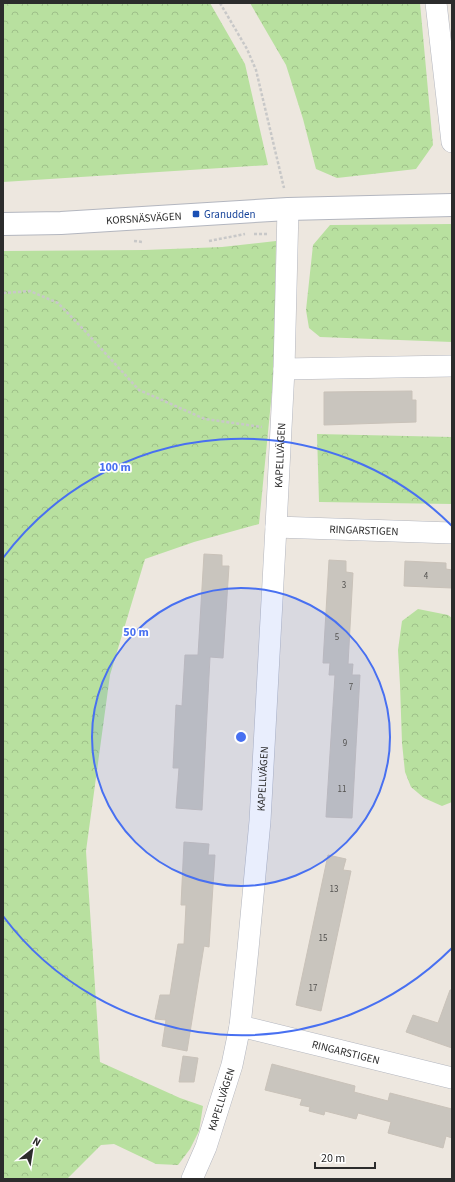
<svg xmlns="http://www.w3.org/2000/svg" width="455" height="1182" viewBox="0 0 455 1182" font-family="'Source Sans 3',sans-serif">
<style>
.forest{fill:url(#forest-crowns)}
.building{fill:#c9c5be;stroke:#c9c2b9}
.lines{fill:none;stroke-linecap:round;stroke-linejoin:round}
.street-casing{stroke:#b3b6bf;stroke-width:22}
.secondary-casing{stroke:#b3b6bf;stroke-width:24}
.path{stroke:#c8c8c8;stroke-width:2.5;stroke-dasharray:3 2;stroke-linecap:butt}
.street{stroke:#fff;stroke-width:21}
.secondary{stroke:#fff;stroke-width:22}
.ring{fill:none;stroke:#4870f1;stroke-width:2}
.transit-dot{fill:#1a4fb4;stroke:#fff;stroke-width:1.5}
.labels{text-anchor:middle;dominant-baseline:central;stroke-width:3.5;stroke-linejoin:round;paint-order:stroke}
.number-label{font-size:9px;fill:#535250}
.transit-label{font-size:11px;fill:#164399;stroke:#fff;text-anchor:start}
.street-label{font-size:11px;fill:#2c2c2c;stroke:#fff}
.centre{fill:#4870f1;stroke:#fff;stroke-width:2}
.ring-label{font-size:12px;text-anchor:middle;font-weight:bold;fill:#4870f1;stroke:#fff;stroke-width:3.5;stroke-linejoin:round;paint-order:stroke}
</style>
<defs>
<pattern id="forest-crowns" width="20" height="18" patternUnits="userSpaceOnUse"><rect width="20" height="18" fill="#b8e09f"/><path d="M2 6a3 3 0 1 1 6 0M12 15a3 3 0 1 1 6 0" fill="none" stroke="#9ec089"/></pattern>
</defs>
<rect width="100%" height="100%" fill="#ede7df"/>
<path class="forest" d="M3 3H210L245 64 268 165 3 182Z
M250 3H420L433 145 416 169 337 178 316 169 303 119 286 65Z
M452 224V342L320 337 309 328 306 310 313 245 330 225Z
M276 241 274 371 259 524 194 542 145 559 110 675 86 851 100 1062 180 1098 203 1106 199 1131 190 1149 178 1165 156 1164 114 1144 101 1145 67 1179H3V251L145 250 222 247Z
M317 434 452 437V504L319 502Z
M418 609 448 615 452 618V802L442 806 424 798 411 787 405 772 402 743 400 685 398 650 402 621Z"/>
<path class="building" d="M412 391V400H416V422L324 425V392Z
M204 554 222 555V566H229L223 658 210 657 202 810 176 808 179 768H173L176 705 182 706 185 655H198Z
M329 560 346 561V572L353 573 348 664H353L352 675H360L352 818 326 817 335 675H329L330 663H323Z
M405 561 446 563V569L452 570V588L404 586Z
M184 842 209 844 208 855H215L209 947 204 946 187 1051 162 1046 166 1020 155 1019 160 995H170L178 944H184L186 905H181Z
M328 855 346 859 343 870 351 871 321 1011 296 1005Z
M450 990H452V1048L406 1032 413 1015 438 1023Z
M183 1056 198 1058 194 1082H179Z
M272 1064 355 1086 354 1092 388 1101 390 1093 452 1109V1138L446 1136 443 1148 388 1133 391 1122 358 1113 356 1119 325 1111 324 1115 309 1111 310 1107 300 1105 302 1099 265 1090Z"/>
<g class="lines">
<g class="street-casing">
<g id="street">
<path d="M436 3 452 142"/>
<path d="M284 369 452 366"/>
<path id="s1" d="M276 527 452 533"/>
<path id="s2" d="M240 1026 452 1078"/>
<path id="s3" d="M192 1179 206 1147 232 1065 240 1026 248 949 260 821 276 527 284 369 288 209"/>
</g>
</g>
<g class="secondary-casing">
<g id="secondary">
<path id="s4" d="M3 224 61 223 288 209 452 205"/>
</g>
</g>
<path class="path" d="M220 3 247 49 256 70 284 188
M254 234H267
M134 241 143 242
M209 241 245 234
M3 293 30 291 58 303 85 331 139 390 205 419 262 427"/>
<use href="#street" class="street"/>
<use href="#secondary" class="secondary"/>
</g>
<circle cx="241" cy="737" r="149" fill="#4870f1" fill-opacity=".12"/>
<g class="ring">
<circle cx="241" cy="737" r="149"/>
<path d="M452 948A298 298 0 0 1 3 916M3 558A298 298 0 0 1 452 526"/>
</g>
<rect class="transit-dot" x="192" y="210" width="8" height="8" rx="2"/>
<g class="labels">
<g class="number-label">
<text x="426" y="576">4</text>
<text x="344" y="585">3</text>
<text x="337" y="637">5</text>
<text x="351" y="687">7</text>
<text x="345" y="743">9</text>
<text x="342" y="789">11</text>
<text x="334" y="889">13</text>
<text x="323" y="938">15</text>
<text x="313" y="988">17</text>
</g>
<g class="transit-label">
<text x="204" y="214">Granudden</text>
</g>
<g class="street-label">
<text stroke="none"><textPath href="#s4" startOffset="141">KORSNÄSVÄGEN</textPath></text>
<text stroke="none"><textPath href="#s3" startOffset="733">KAPELLVÄGEN</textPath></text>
<text stroke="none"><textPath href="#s1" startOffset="88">RINGARSTIGEN</textPath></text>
<text stroke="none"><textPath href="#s3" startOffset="409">KAPELLVÄGEN</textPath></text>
<text stroke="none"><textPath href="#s2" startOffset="109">RINGARSTIGEN</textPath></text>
<text stroke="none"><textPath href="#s3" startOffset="85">KAPELLVÄGEN</textPath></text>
</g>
</g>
<circle cx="241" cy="737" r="6" class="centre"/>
<g class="ring-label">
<text x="115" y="471">100 m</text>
<text x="136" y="636">50 m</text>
</g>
<rect width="455" height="1182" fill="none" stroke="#2c2c2c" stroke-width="8"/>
<g transform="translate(32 1150) rotate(30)" stroke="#ffffff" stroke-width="3" paint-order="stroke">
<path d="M0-3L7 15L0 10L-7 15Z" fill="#2c2c2c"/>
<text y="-6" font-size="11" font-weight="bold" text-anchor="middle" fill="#2c2c2c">N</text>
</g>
<path d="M315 1162v6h60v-6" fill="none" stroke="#2c2c2c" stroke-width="2"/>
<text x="321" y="1162" font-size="12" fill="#2c2c2c" stroke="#ffffff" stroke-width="3" paint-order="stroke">20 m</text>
</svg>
